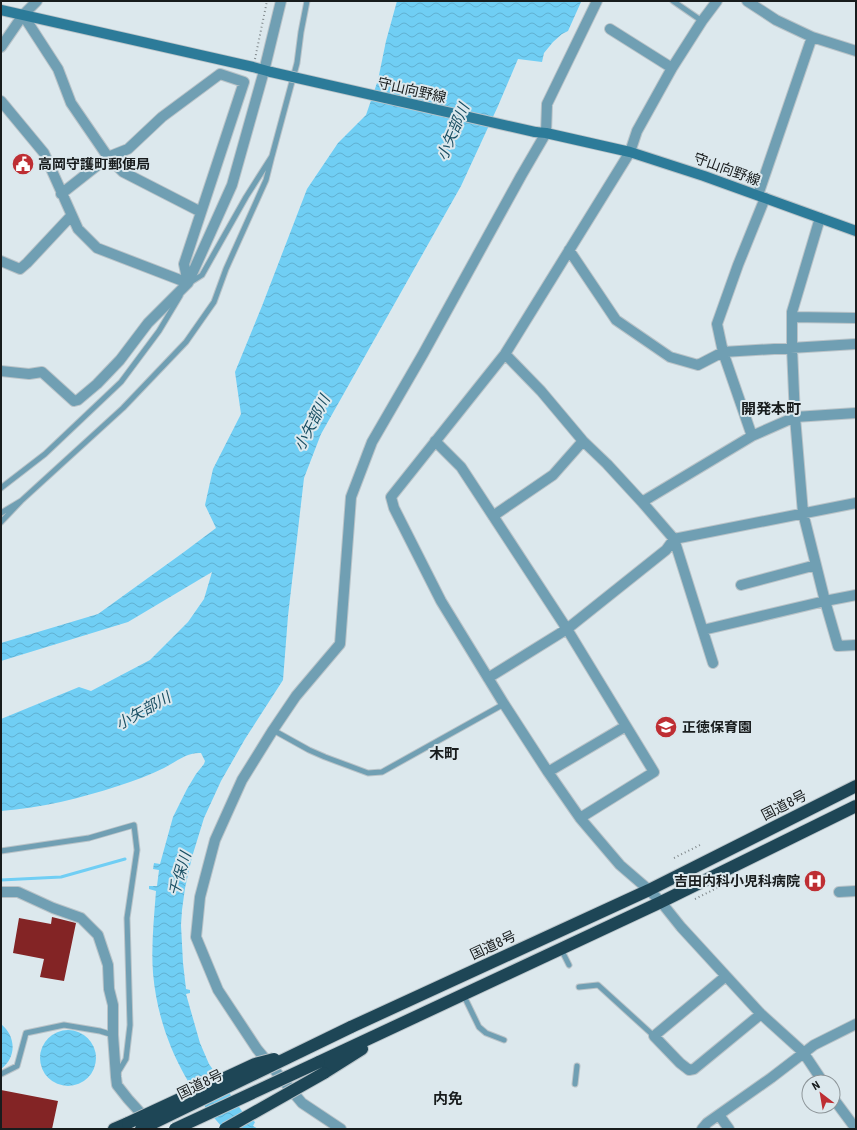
<svg xmlns="http://www.w3.org/2000/svg" width="857" height="1130" viewBox="0 0 857 1130" font-family="'Roboto Condensed','Noto Sans JP',sans-serif">
<style>
.water{fill:url(#water-waves)}
.lines{fill:none;stroke-linecap:round;stroke-linejoin:round}
.stream{stroke:#70cef4;stroke-width:3}
.building{fill:#832425}
.lane-casing{stroke:#b9c3c8;stroke-width:7}
.street-casing{stroke:#b9c3c8;stroke-width:12}
.secondary-casing{stroke:#b9c3c8;stroke-width:12}
.highway-casing{stroke:#b9c3c8;stroke-width:14}
.path{stroke:#80888b;stroke-width:2;stroke-dasharray:1 3;stroke-linecap:butt}
.lane{stroke:#709fb3;stroke-width:5}
.street{stroke:#709fb3;stroke-width:10}
.secondary{stroke:#2c7b99;stroke-width:10}
.highway{stroke:#1e4656;stroke-width:12}
.secondary-bridge-casing{stroke:#b9c3c8;stroke-width:12;stroke-linecap:butt}
.highway-bridge-casing{stroke:#b9c3c8;stroke-width:14;stroke-linecap:butt}
.secondary-bridge{stroke:#2c7b99;stroke-width:10}
.highway-bridge{stroke:#1e4656;stroke-width:12}
.labels{text-anchor:middle;dominant-baseline:central;stroke-width:4;stroke-linejoin:round;paint-order:stroke}
.street-label{font-size:14px;fill:#181c1d;stroke:#dce8ed}
.poi-label{font-size:14px;font-weight:bold;fill:#181c1d;stroke:#dce8ed;text-anchor:start}
.water-label{font-size:15px;font-style:italic;fill:#1a4f63;stroke:#dce8ed}
.neighbourhood-label{font-size:15px;font-weight:bold;fill:#181c1d;stroke:#dce8ed}
</style>
<defs>
<pattern id="water-waves" width="16" height="10" patternUnits="userSpaceOnUse"><rect width="16" height="10" fill="#70cef4"/><path d="M0 5q4-4 8 0t8 0" fill="none" stroke="#60b0d1"/></pattern>
</defs>
<rect width="100%" height="100%" fill="#dce8ed"/>
<path class="water" d="M397 1H580L581 2 568 31 562 34 553 42 544 53 542 62 518 59 498 106 461 186 321 434 304 478 288 616 283 680 245 739 221 781 204 818 192 857 185 888 182 910 181 925 183 963 186 989 190 990V993L186 994 200 1043 209 1064 244 1114 255 1122 253 1126 258 1129H224C184 1086 158 1032 153 973 151 946 154 918 156 891L149 889V886H157L159 870 153 869 154 863 160 864 173 817 187 789 196 774 204 764 205 761 201 753C187 752 176 762 164 768 150 775 134 781 118 786 81 798 41 808 1 811V719L79 687 91 691 150 660 188 622 204 599 212 572 128 622 1 661V643L98 614 184 552 216 528 205 505 213 469 241 414 235 372 262 306 307 189 338 143 366 115 378 80 386 41Z
M1 1024C16 1036 17 1057 1 1069Z
M40 1058a28 28 0 1 1 56 0a28 28 0 1 1-56 0Z"/>
<g class="lines">
<path class="stream" d="M1 880 61 877 125 859"/>
</g>
<path class="building" d="M52 917 76 923 64 981 40 977 44 959 13 953 19 918 51 924Z
M1 1090 58 1101 52 1129H1Z"/>
<g class="lines">
<g class="lane-casing">
<path id="lane" d="M673 1 702 21
M272 156 297 63 301 32 307 1
M1 488 45 454 121 382 159 331 180 296
M21 501 123 408 186 342 214 302 226 269 266 180 272 156 246 197 202 275 191 282
M1 513 21 501 1 522
M273 730 309 750 325 757 368 773 382 772 504 704
M1 851 89 838 134 825 137 850 127 918 130 1025 126 1059 117 1074
M561 949 569 965
M579 987 598 985 654 1036
M463 994 479 1027 486 1033 504 1040
M1 1074 17 1066 26 1033 64 1025 100 1031 113 1035
M575 1084 577 1066"/>
</g>
<g class="street-casing">
<path id="street" d="M717 1 702 21 672 68 637 131 630 152 505 354 391 497 394 508 441 601 504 704 548 772 580 818 620 865 649 890 661 902 681 927 761 1014 803 1052 823 1082
M747 1 776 20 812 37 758 195
M23 15 58 69 71 103 108 157 123 172 201 212
M610 29 672 68
M812 37 856 51
M1 47 23 15 37 1
M1 101 44 153 78 229 97 248 188 283
M61 194 108 157 128 149 162 117 220 74 244 82 184 264 188 283
M820 218 792 312V348L795 417 803 513 825 601 838 646 856 645
M569 250 616 320 670 357 698 365 723 352 856 344
M1 261 20 269 27 263 71 216
M792 317 856 318
M505 354 541 391 583 441 607 464 642 502 674 539 713 663
M1 371 29 374 42 372 74 401 78 400 97 384 120 360 148 323 188 283 232 185 264 71 281 1
M752 436 723 352 717 324 738 265 765 198
M435 441 461 467 567 629 654 772 580 818
M642 502 752 436 795 417 856 413
M493 516 553 475 583 441
M741 585 816 565
M703 630 825 601 856 595
M488 678 567 629 666 550 674 539 856 503
M548 772 626 726
M1 892H18L53 908 81 918 98 935 108 965 109 989 113 1005V1035L116 1077 117 1085 128 1099 147 1120
M839 892 856 891
M726 976 654 1036 680 1063 689 1070 694 1069 761 1014
M833 1098 856 1129
M719 1115 729 1129
M341 1129 302 1103 257 1049 218 990 196 937 200 897 215 840 242 780 273 730 296 696 340 644 351 497 372 442 423 354 521 176 546 133 547 104 597 1
M702 1129 707 1123 771 1078 814 1045 856 1024"/>
</g>
<g class="secondary-casing">
<path id="secondary" d="M1 10 253 67 271 72
M535 132 546 133 630 152 704 176 856 231"/>
</g>
<g class="highway-casing">
<path id="highway" d="M351 1027 649 890 856 786
M319 1062 661 902 856 806
M324 1073 362 1049
M114 1129 128 1123"/>
</g>
<path class="path" d="M255 59 267 1
M674 858 700 845
M695 899 721 886"/>
<use href="#lane" class="lane"/>
<use href="#street" class="street"/>
<use href="#secondary" class="secondary"/>
<use href="#highway" class="highway"/>
<g class="secondary-bridge-casing">
<path id="secondary-bridge" d="M271 72 535 132"/>
</g>
<g class="highway-bridge-casing">
<path id="highway-bridge" d="M128 1123 255 1064 274 1059
M141 1129 351 1027
M175 1129 319 1062
M225 1129 324 1073"/>
</g>
<use href="#secondary-bridge" class="secondary-bridge"/>
<use href="#highway-bridge" class="highway-bridge"/>
</g>
<defs>
<g id="civic-disc" transform="scale(1.15)"><circle r="9.5" fill="#be2e33" stroke="#dce8ed"/><path d="M-.6-6.5H3V-4.5H.6V-3L4-1V1h2V6H-6V1h2V-1L-.6-3ZM-1.2 2.5V6h2.4V2.5Z" fill="#fff"/></g>
<g id="school-disc" transform="scale(1.15)"><circle r="9.5" fill="#be2e33" stroke="#dce8ed"/><path d="M0-5L7-2L0 1L-7-2ZM-4 1L0 2.5L4 1V4Q0 6-4 4Z" fill="#fff"/></g>
<g id="hospital-disc" transform="scale(1.15)"><circle r="9.5" fill="#be2e33" stroke="#dce8ed"/><path d="M-5-5h3v3.5h4V-5h3V5h-3V1.5h-4V5h-3Z" fill="#fff"/></g>
</defs>
<g fill-rule="evenodd">
<use href="#civic-disc" x="23" y="164"/>
<use href="#school-disc" x="666" y="727"/>
<use href="#hospital-disc" x="815" y="881"/>
</g>
<g class="labels">
<g class="street-label">
<text transform="translate(412 90) rotate(13)">守山向野線</text>
<text transform="translate(727 169) rotate(20)">守山向野線</text>
<text transform="translate(784 805) rotate(-27)">国道8号</text>
<text transform="translate(493 945) rotate(-25)">国道8号</text>
<text transform="translate(200 1084) rotate(-26)">国道8号</text>
</g>
<g class="poi-label">
<text x="38" y="164">高岡守護町郵便局</text>
<text x="682" y="727">正徳保育園</text>
<text x="800" y="881" text-anchor="end">吉田内科小児科病院</text>
</g>
<g class="water-label">
<text transform="translate(453 132) rotate(-67)">小矢部川</text>
<text transform="translate(312 423) rotate(-63)">小矢部川</text>
<text transform="translate(143 711) rotate(-29)">小矢部川</text>
<text transform="translate(180 874) rotate(-74)">千保川</text>
</g>
<g class="neighbourhood-label">
<text x="771" y="409">開発本町</text>
<text x="444" y="754">木町</text>
<text x="448" y="1099">内免</text>
</g>
</g>
<rect width="857" height="1130" fill="none" stroke="#181c1d" stroke-width="4"/>
<g transform="translate(821 1094) rotate(329)"><circle r="19" fill="#dce8ed" stroke="#8e969a"/>
<path d="M0-3L7 15L0 10L-7 15Z" fill="#be2e33"/>
<text y="-6" font-size="11" font-weight="bold" text-anchor="middle" fill="#181c1d">N</text>
</g>
</svg>
